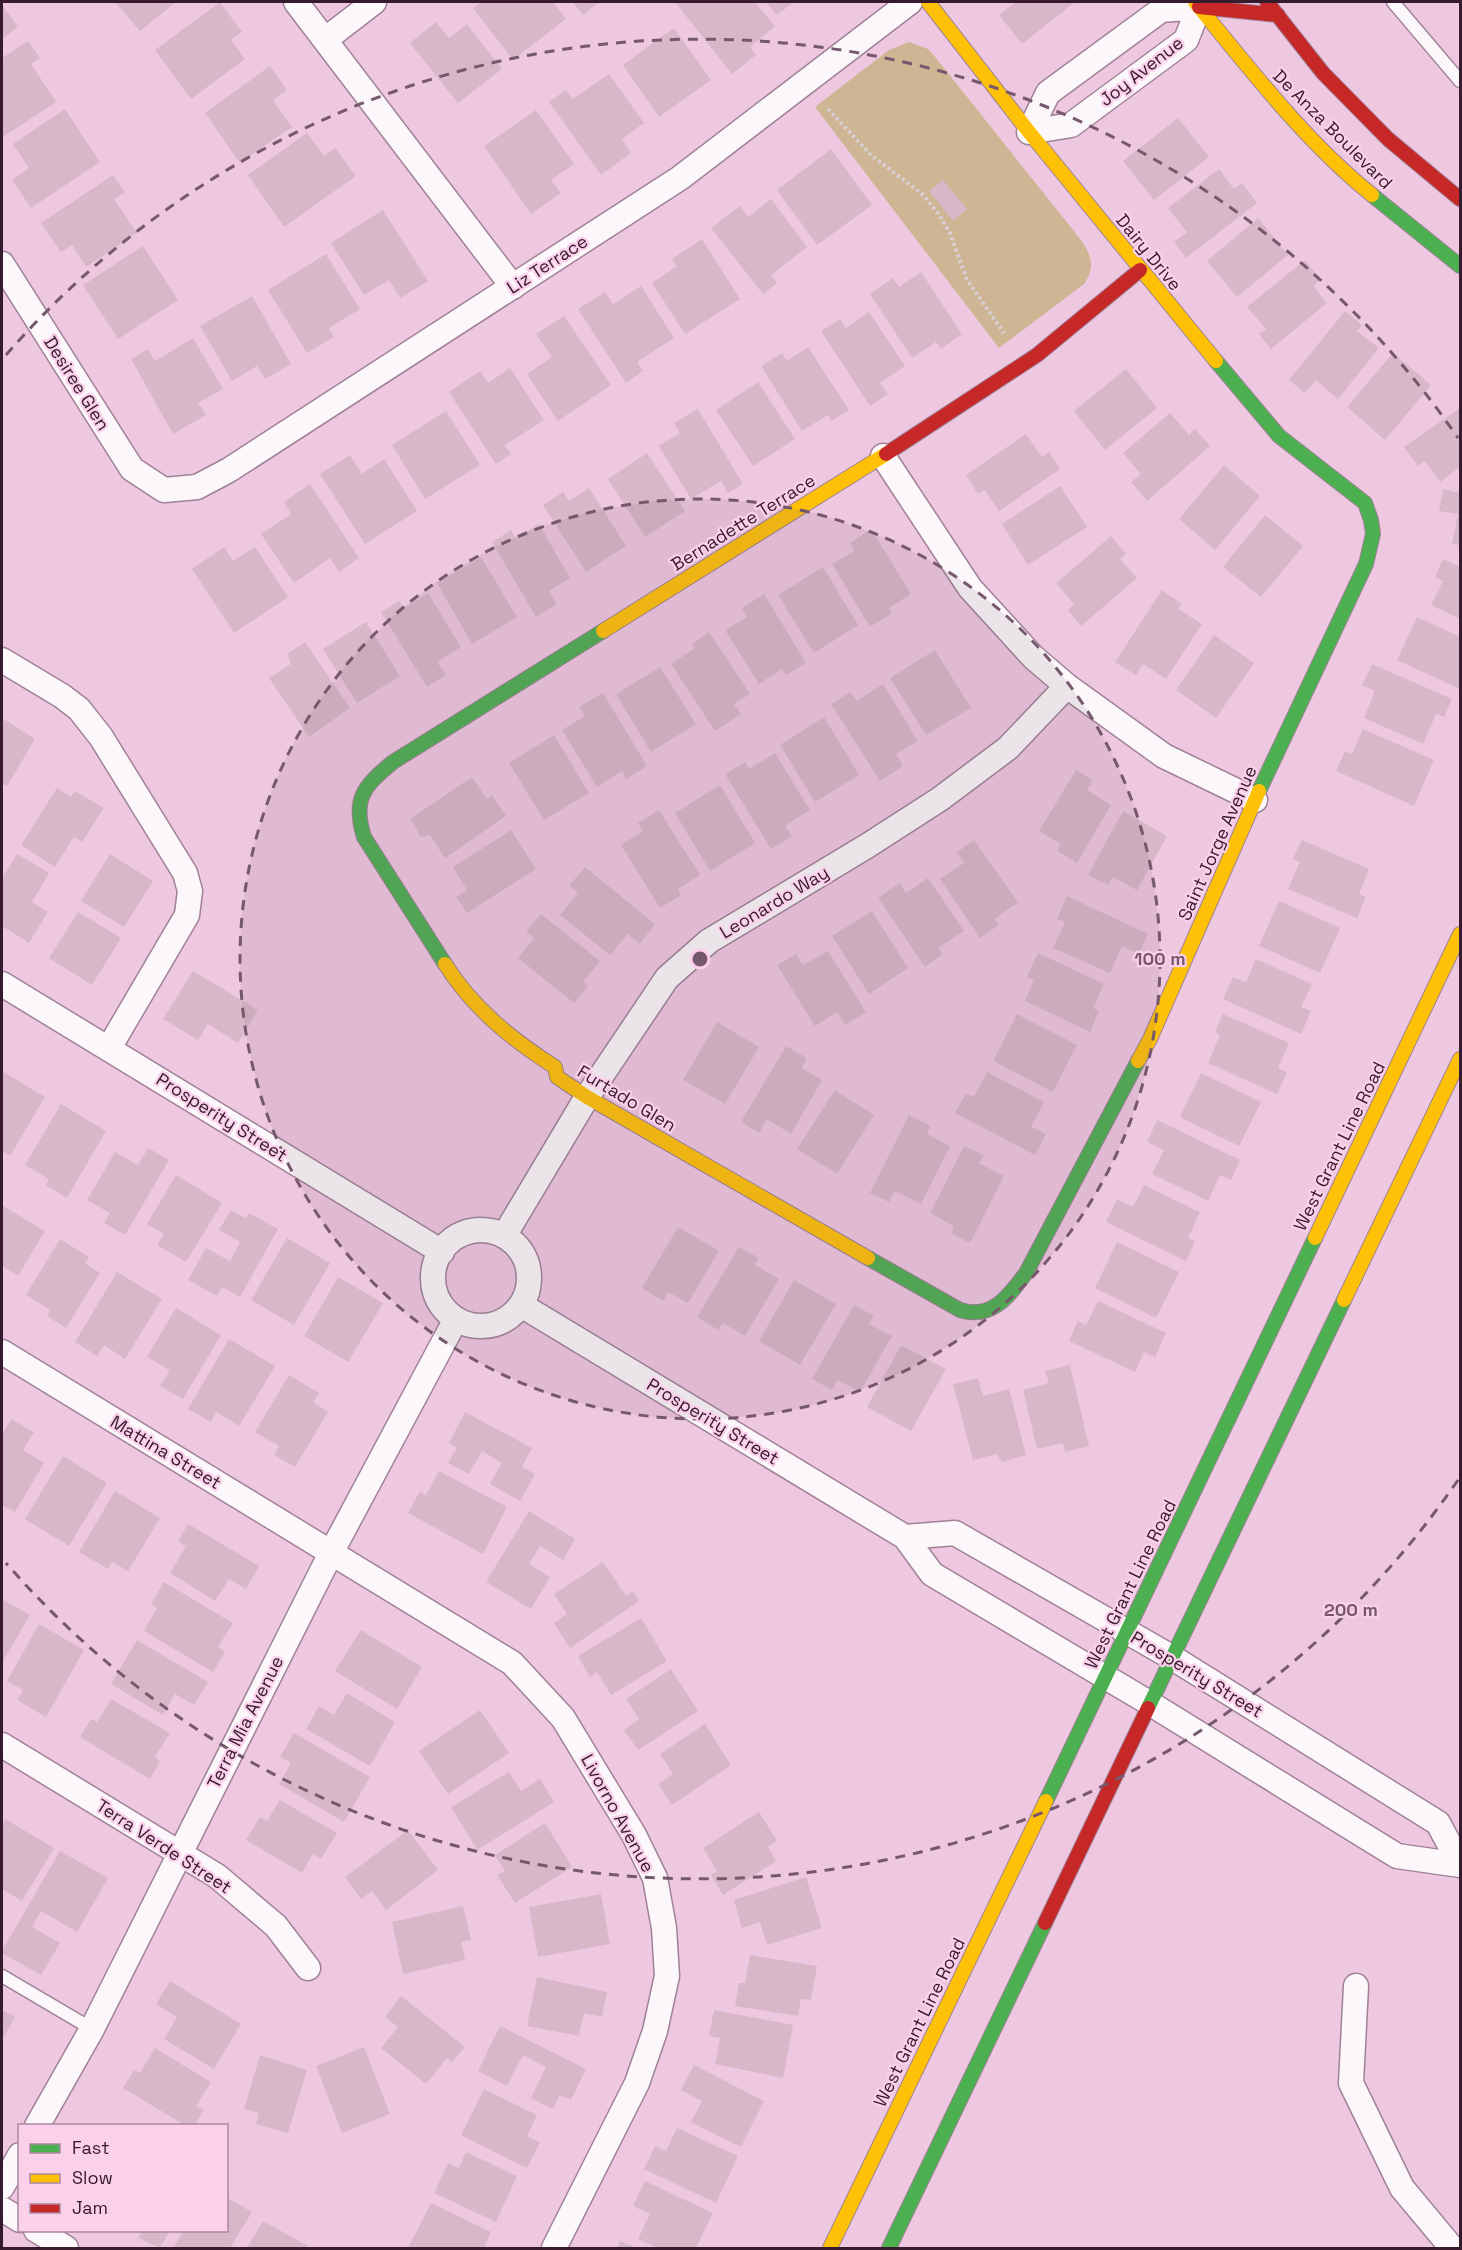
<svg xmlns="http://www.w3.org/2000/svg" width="1462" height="2250" viewBox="0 0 1462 2250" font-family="'Space Grotesk',sans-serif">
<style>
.green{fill:#ceb594}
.building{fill:#d8b8c8}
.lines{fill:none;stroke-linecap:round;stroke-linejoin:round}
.lane-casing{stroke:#9f8296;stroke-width:15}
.street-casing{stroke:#9f8296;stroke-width:27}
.fast-casing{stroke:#9f8296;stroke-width:16}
.slow-casing{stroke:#9f8296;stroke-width:16}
.jam-casing{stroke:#9f8296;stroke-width:16}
.path{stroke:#daced6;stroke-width:4;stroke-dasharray:3 3;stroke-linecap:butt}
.lane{stroke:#fcf7fa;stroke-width:12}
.street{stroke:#fcf7fa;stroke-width:24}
.fast{stroke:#4caf50;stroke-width:14}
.slow{stroke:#ffc107;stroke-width:14}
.jam{stroke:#c62828;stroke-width:14}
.ring{fill:none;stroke:#76586c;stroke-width:3;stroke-dasharray:10 8}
.labels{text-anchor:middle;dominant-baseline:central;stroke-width:4.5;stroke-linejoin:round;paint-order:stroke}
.street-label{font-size:18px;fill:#351b2d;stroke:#fbd0eb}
.centre{fill:#76586c;stroke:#fbd0eb;stroke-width:3}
.ring-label{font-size:18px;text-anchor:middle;font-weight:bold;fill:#76586c;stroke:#fbd0eb;stroke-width:4.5;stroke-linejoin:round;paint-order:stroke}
</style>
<rect width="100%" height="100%" fill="#eec8e1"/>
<path class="green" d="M909 42 928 49 936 58 1081 240C1092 256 1095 267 1084 284L999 348 815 107 889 50Z"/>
<path class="building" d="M115 2H176L140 31Z
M220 2 242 32 231 40 245 59 191 99 155 50Z
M481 2H553L566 19 513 60 473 8Z
M572 2H597L598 3 583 15Z
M675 2H755L775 26 750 47 756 55 732 74Z
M766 2H794L777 15Z
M1016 2H1075L1022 44 999 15Z
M2 5 18 27 2 39Z
M436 22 449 38 467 24 502 69 458 103 410 43Z
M674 28 711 80 659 117 623 65Z
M28 41 40 58 31 64 56 102 3 137 2 58Z
M270 66 287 90 273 100 292 127 240 163 205 113Z
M609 74 644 123 622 139 631 153 601 175 549 102 566 90 573 99Z
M65 109 100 162 31 208 12 180 29 168 13 144Z
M536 110 574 164 551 180 561 193 531 214 484 146Z
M1178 118 1209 157 1154 200 1123 161Z
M307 133 324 156 335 148 356 176 284 227 248 175Z
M831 149 872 205 817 245 777 190Z
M1219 169 1234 189 1242 183 1257 203 1186 258 1174 242 1187 232 1168 208Z
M113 175 125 192 114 199 137 233 86 267 72 245 61 252 41 223Z
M943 180 967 209 953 221 929 191Z
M771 199 807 247 771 275 777 283 763 294 711 228 740 206 748 217Z
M383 210 428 281 400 298 389 280 364 295 331 243Z
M1258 218 1288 255 1237 297 1207 261Z
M702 239 740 299 685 334 652 283 677 266 672 259Z
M143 246 178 300 118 339 83 285Z
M326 254 360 309 329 328 334 337 307 353 268 290Z
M1305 260 1320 280 1313 286 1327 303 1271 349 1259 334 1266 329 1247 307Z
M921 272 962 334 941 349 936 342 912 358 870 294 893 278 899 287Z
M641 286 674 338 637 362 643 371 626 383 578 309 605 292 613 304Z
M252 296 291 364 265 379 257 366 232 381 200 326Z
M1345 311 1362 325 1357 331 1379 348 1338 399 1316 380 1305 393 1289 380Z
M869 312 905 366 880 383 888 394 870 406 821 331 840 319 846 328Z
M564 316 611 385 558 421 527 374 552 357 536 334Z
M193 338 223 389 198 403 206 415 173 434 131 359 148 349 155 361Z
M808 347 849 410 831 421 828 415 802 431 761 366 782 353 787 361Z
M1393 353 1431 385 1385 440 1347 407Z
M510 368 544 420 505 445 511 454 496 464 449 392 480 371 488 383Z
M1126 369 1157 408 1105 450 1074 411Z
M758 382 795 439 753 466 716 410Z
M1460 408V467L1440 482 1425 461 1418 466 1404 447Z
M698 409 743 484 728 493 721 481 691 499 659 446 680 433 674 423Z
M446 411 480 465 425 499 392 445Z
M1170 413 1189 435 1195 429 1210 446 1147 501 1131 482 1141 474 1123 453Z
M1026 434 1042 457 1049 452 1060 469 999 511 985 490 978 494 966 475Z
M647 453 685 511 645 537 608 479Z
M350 455 362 474 384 459 417 511 365 544 320 474Z
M1224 465 1260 496 1215 550 1179 519Z
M310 484 359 558 339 572 330 558 294 583 261 534 291 514 284 502Z
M1060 486 1087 527 1028 565 1002 524Z
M589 488 626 546 586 572 543 505 563 492 569 501Z
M1443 489 1460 493V545L1452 544 1458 514 1439 511Z
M1265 515 1303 546 1261 597 1223 567Z
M539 524 570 578 549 591 557 604 536 617 492 542 511 530 516 538Z
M871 529 911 594 889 608 892 613 870 627 832 564 854 551 850 543Z
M1111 536 1126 554 1120 559 1137 578 1081 626 1068 610 1074 604 1056 583Z
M224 547 233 561 255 547 288 597 234 633 192 569Z
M481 557 517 617 472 644 437 583Z
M1443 559 1460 567V619L1431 605 1443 581 1435 577Z
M823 567 858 625 814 653 778 595Z
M1162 590 1182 604 1178 609 1202 624 1166 679 1143 664 1136 675 1115 662Z
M428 593 461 647 437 662 446 675 427 687 381 612 399 601 404 608Z
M764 594 806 663 786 675 782 669 759 684 725 630 747 617 742 608Z
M1417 617 1460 637V689L1397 660Z
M366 622 400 676 357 703 323 649Z
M709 632 750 694 734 704 741 714 715 731 671 664 695 648 692 644Z
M1214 635 1254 663 1216 718 1176 690Z
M305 642 350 708 309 737 269 678 291 664 287 654Z
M935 650 971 708 926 735 890 678Z
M1372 664 1452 699 1444 717 1436 714 1423 744 1364 718 1375 691 1362 685Z
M660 667 696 724 651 752 616 694Z
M883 684 918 741 896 754 903 766 880 781 831 704 850 692 857 701Z
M603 693 647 766 626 779 622 771 597 787 562 730 585 716 579 707Z
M824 717 859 775 815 802 780 745Z
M2 718 35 739 7 786 2 783Z
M1363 729 1434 760 1414 806 1336 771 1345 751 1352 754Z
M554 735 589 793 544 820 509 763Z
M775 753 810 810 785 826 792 836 771 849 725 774 745 762 749 769Z
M1076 770 1093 780 1087 790 1111 805 1077 863 1057 851 1061 844 1039 831Z
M472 777 487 799 492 795 506 816 445 858 430 835 421 837 410 819Z
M720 785 755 843 710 871 675 813Z
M57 788 71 797 75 791 104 808 82 842 74 837 55 867 21 845Z
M659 810 700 875 678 889 681 895 660 908 621 845 643 831 638 823Z
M1123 811 1167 836 1137 890 1113 877 1108 885 1088 875Z
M511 830 536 869 467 913 456 897 467 890 453 867Z
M974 840 1018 902 995 919 999 925 980 938 940 879 964 863 957 852Z
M1302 840 1369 869 1359 894 1366 897 1357 918 1288 889 1300 862 1293 859Z
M17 854 49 873 32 902 48 912 29 943 2 926V879Z
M110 854 153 881 124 927 81 901Z
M585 867 655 924 640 944 628 934 610 955 560 915 578 893 569 886Z
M928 878 964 931 938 948 943 954 925 967 878 898 900 883 906 893Z
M1067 896 1148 934 1139 954 1122 946 1110 973 1053 948 1065 922 1057 919Z
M1279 901 1340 928 1320 973 1259 946Z
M872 911 908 968 869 994 832 936Z
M78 912 121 938 92 985 49 958Z
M541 914 600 961 583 982 588 986 574 1003 518 958 534 938 526 931Z
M828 951 866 1012 845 1025 837 1012 815 1026 777 965 796 954 803 965Z
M1038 953 1104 984 1093 1008 1099 1011 1090 1032 1025 1001 1034 980 1027 977Z
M1256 959 1312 984 1301 1007 1311 1011 1301 1034 1223 999 1233 977 1246 982Z
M193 971 258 1010 238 1043 208 1024 198 1040 163 1019Z
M1017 1014 1077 1045 1053 1092 993 1061Z
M1223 1014 1289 1043 1278 1068 1287 1072 1277 1094 1208 1063 1220 1035 1215 1032Z
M717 1022 759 1047 725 1104 683 1080Z
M786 1046 807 1058 802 1068 822 1080 791 1134 767 1119 759 1133 741 1122Z
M2 1071 45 1097 10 1156 2 1151Z
M987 1072 1044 1102 1031 1127 1046 1134 1035 1155 955 1113 966 1093 974 1097Z
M1201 1073 1261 1102 1239 1146 1180 1117Z
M835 1090 874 1115 837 1174 797 1149Z
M61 1104 106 1131 67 1198 46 1185 49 1179 25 1165Z
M909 1115 931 1126 927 1134 950 1146 921 1204 895 1191 889 1202 870 1193Z
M1157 1120 1240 1160 1231 1180 1220 1175 1208 1201 1152 1174 1164 1150 1147 1142Z
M964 1146 984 1155 979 1163 1004 1176 970 1243 951 1233 954 1226 930 1213Z
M148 1148 169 1160 125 1235 104 1223 110 1213 87 1200 115 1152 138 1165Z
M176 1175 222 1203 186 1262 157 1245 164 1234 147 1224Z
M1144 1185 1200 1212 1188 1238 1195 1241 1186 1261 1106 1222 1117 1199 1133 1207Z
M3 1206 45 1231 18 1276 2 1266Z
M231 1210 246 1218 249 1213 278 1229 240 1297 222 1287 217 1296 188 1280 206 1248 230 1261 240 1242 219 1230Z
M678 1227 719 1251 688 1303 668 1292 663 1301 642 1288Z
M287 1238 330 1263 294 1325 251 1300Z
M60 1239 89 1257 85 1263 100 1273 66 1328 47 1316 50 1310 26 1295Z
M1117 1242 1179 1272 1156 1318 1095 1288Z
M739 1247 759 1258 755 1265 779 1279 745 1336 723 1323 718 1330 697 1317Z
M117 1272 162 1299 125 1359 104 1345 97 1356 75 1342Z
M338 1277 383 1303 348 1362 304 1336Z
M794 1280 836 1304 800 1365 759 1341Z
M1098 1301 1166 1333 1155 1357 1144 1352 1135 1372 1069 1341 1078 1321 1086 1325Z
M854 1305 874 1316 869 1324 892 1336 860 1392 838 1380 832 1390 812 1379Z
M176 1308 221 1335 183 1399 160 1386 170 1370 147 1357Z
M229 1339 275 1366 239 1426 216 1412 211 1422 188 1409Z
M901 1345 946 1369 911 1431 867 1407Z
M1070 1365 1089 1446 1065 1452 1063 1443 1037 1449 1023 1390 1049 1383 1045 1371Z
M289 1375 319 1393 313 1402 328 1412 295 1467 274 1455 279 1446 255 1432Z
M978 1378 983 1396 1009 1389 1026 1455 1002 1462 997 1454 973 1460 953 1384Z
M465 1412 532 1448 522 1467 535 1474 520 1501 490 1484 502 1463 482 1451 469 1474 448 1463 457 1448 449 1443Z
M11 1419 34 1432 23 1450 44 1463 15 1512 2 1505V1435Z
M63 1456 107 1483 69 1546 25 1519Z
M439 1471 507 1507 483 1554 408 1513 420 1491 426 1495Z
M115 1491 160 1518 128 1571 112 1562 108 1569 79 1552Z
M529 1511 575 1539 563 1560 540 1546 529 1564 550 1577 531 1609 486 1582Z
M188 1524 259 1566 246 1589 229 1579 215 1601 170 1573 186 1546 178 1541Z
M603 1562 626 1596 633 1591 639 1601 570 1648 554 1623 567 1614 554 1594Z
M164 1582 233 1623 218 1647 225 1652 213 1672 144 1631 157 1608 151 1604Z
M2 1599 30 1615 2 1663Z
M641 1618 667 1661 611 1695 597 1672 590 1677 578 1656Z
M39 1624 84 1650 46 1717 17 1700 23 1690 7 1681Z
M361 1630 422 1667 397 1709 335 1671Z
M137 1640 208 1682 194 1705 175 1694 163 1715 111 1684Z
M671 1669 698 1711 638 1750 624 1730 639 1719 626 1699Z
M347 1693 395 1722 370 1766 306 1729 319 1706 334 1715Z
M111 1699 170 1733 155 1757 160 1761 150 1779 80 1737 91 1719 97 1722Z
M480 1710 509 1753 448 1794 419 1751Z
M705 1724 731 1765 672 1805 658 1784 673 1774 660 1754Z
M294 1733 370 1777 344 1822 279 1784 291 1763 280 1757Z
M509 1772 521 1791 540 1779 554 1802 477 1850 451 1807Z
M280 1800 337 1833 321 1859 313 1854 302 1873 246 1840 260 1817 267 1821Z
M759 1812 777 1841 768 1847 776 1861 723 1895 711 1875 717 1871 703 1848Z
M5 1819 54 1848 22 1901 2 1889V1826Z
M545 1823 572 1867 515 1903 497 1875 505 1871 495 1855Z
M408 1830 438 1870 386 1910 372 1891 361 1899 345 1877Z
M60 1851 108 1878 77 1932 41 1911 32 1927 60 1943 41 1975 2 1953V1951Z
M806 1877 822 1928 767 1945 760 1922 742 1928 734 1900Z
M601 1894 610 1944 538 1957 529 1907Z
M463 1906 471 1940 461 1942 465 1960 403 1974 392 1922Z
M750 1955 817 1966 811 2000 801 1999 798 2016 735 2006 739 1983H745Z
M537 1977 607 1992 602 2017 584 2013 579 2036 527 2026Z
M170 1981 241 2024 214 2069 164 2039 177 2017 156 2004Z
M401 1996 465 2047 452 2062 447 2058 426 2084 381 2048 398 2027 385 2017Z
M2 2010 15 2017 2 2040Z
M714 2010 793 2025 783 2078 715 2064 720 2038 709 2036Z
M500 2026 586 2069 571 2100 560 2095 553 2109 531 2098 546 2067 523 2055 507 2086 478 2071Z
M364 2047 390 2114 342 2133 316 2066Z
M155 2048 211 2082 196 2106 204 2110 194 2126H186L123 2088 134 2070 140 2073Z
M260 2055 307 2070 288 2133 256 2124 259 2113 244 2109Z
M694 2065 764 2101 741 2147 691 2122 702 2101 681 2090Z
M484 2089 537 2115 527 2136 540 2142 527 2168 461 2135Z
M677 2128 738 2156 716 2203 644 2169 655 2146 666 2151Z
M466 2152 517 2176 496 2222 434 2193 448 2163 459 2168Z
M645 2181 713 2213 696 2248H658L638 2239 650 2214 633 2206Z
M226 2197 252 2212 230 2248H173L184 2230H226Z
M431 2203 491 2232 484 2248H408Z
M263 2221 308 2246 307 2248H247Z
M143 2230H170L160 2248 138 2238Z
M620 2241 636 2248H617Z"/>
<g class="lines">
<g class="lane-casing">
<path id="lane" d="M1393 2 1460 81
M2 1976 92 2029"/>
</g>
<g class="street-casing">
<path id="street" d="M296 2 513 287
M1199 7 1186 40 1071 125 1029 132 1048 93 1161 10Z
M326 39 374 2
M2 264 132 469 164 490 197 487 229 470 680 178 910 2
M883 456 970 588 1033 657 1067 686 1164 756 1255 800
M2 660 62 696 79 709 101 737 185 873 190 891 187 915 109 1048
M2 984 442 1252
M433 1278a48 48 0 1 1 96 0a48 48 0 1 1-96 0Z
M504 1236 587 1097 667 978 709 941 867 846 940 799 1008 748 1067 686
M521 1305 905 1537 932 1574 1151 1704 1397 1856 1460 1865
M2 1352 512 1663 563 1718 634 1835 655 1878 664 1928 667 1976 655 2031 637 2083 554 2248
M905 1537 955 1533 1173 1658 1438 1823 1460 1864
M2 1745 217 1876 276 1926 308 1968
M1356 1986 1351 2083 1402 2188 1452 2248
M37 2126 92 2029 331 1553 456 1319
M2 2187 20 2155
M2 2209 20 2220
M36 2230 66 2248"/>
</g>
<g class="fast-casing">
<path id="fast" d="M1372 195 1460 266
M1216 361 1279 436 1365 503 1371 520 1373 534 1366 564 1259 791
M445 964 364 837C352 799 364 786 393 762L603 631
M868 1258 960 1310C992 1320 1009 1296 1026 1273L1138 1061
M1148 1708 1344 1300
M1046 1801 1315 1238
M889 2248 1045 1923"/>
</g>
<g class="slow-casing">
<path id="slow" d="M928 2 1029 132 1216 361
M1195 2C1250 69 1304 140 1372 195
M603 631 886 454
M445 964C473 1008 511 1039 555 1067L557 1077 587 1097 868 1258
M1138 1061 1150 1039 1259 791
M1315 1238 1460 934
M1344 1300 1460 1059
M830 2248 1046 1801"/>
</g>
<g class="jam-casing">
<path id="jam" d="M1267 2 1323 73 1388 139 1460 199
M1199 7 1278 15
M886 454 1037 355 1140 270
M1045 1923 1148 1708"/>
</g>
<path class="path" d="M828 109 871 155 922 194 938 213 950 233 967 280 1004 333"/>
<use href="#lane" class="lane"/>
<use href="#street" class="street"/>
<use href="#fast" class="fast"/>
<use href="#slow" class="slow"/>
<use href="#jam" class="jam"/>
</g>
<circle cx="700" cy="959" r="460" fill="#76586c" fill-opacity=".12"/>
<g class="ring">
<circle cx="700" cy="959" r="460"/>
<path d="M1458 1480A920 920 0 0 1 6 1563M6 355A920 920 0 0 1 1458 438"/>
</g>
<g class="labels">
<g class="street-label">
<text transform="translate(1141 71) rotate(-38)">Joy Avenue</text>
<text transform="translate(1333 129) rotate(45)">De Anza Boulevard</text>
<text transform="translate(1149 252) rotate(51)">Dairy Drive</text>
<text transform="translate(547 264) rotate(-33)">Liz Terrace</text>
<text transform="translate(77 383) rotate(58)">Desiree Glen</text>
<text transform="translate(743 522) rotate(-32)">Bernadette Terrace</text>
<text transform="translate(1217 843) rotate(-66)">Saint Jorge Avenue</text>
<text transform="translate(774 902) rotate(-31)">Leonardo Way</text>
<text transform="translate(627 1098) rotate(31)">Furtado Glen</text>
<text transform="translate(222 1117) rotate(32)">Prosperity Street</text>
<text transform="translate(1339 1146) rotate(-64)">West Grant Line Road</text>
<text transform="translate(713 1421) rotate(31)">Prosperity Street</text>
<text transform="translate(166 1452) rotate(31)">Mattina Street</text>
<text transform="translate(1130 1584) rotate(-64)">West Grant Line Road</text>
<text transform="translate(1197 1674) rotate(31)">Prosperity Street</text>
<text transform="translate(245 1722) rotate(-63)">Terra Mia Avenue</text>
<text transform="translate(618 1813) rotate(61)">Livorno Avenue</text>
<text transform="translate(164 1846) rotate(33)">Terra Verde Street</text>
<text transform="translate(919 2022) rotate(-64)">West Grant Line Road</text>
</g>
</g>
<circle cx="700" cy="959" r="9" class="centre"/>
<g class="ring-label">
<text x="1160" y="965">100 m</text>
<text x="1351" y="1616">200 m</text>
</g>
<rect width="1462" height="2250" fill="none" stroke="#351b2d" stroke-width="6"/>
<rect x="18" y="2124" width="210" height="108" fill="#fbd0eb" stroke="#ac889f" stroke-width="1.5"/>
<rect x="30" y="2144" width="30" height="9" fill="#4caf50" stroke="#ac889f" stroke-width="1.5"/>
<text x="72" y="2154" font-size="18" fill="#351b2d">Fast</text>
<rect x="30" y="2174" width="30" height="9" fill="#ffc107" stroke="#ac889f" stroke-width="1.5"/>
<text x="72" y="2184" font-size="18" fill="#351b2d">Slow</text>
<rect x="30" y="2204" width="30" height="9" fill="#c62828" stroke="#ac889f" stroke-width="1.5"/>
<text x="72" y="2214" font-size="18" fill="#351b2d">Jam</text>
</svg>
